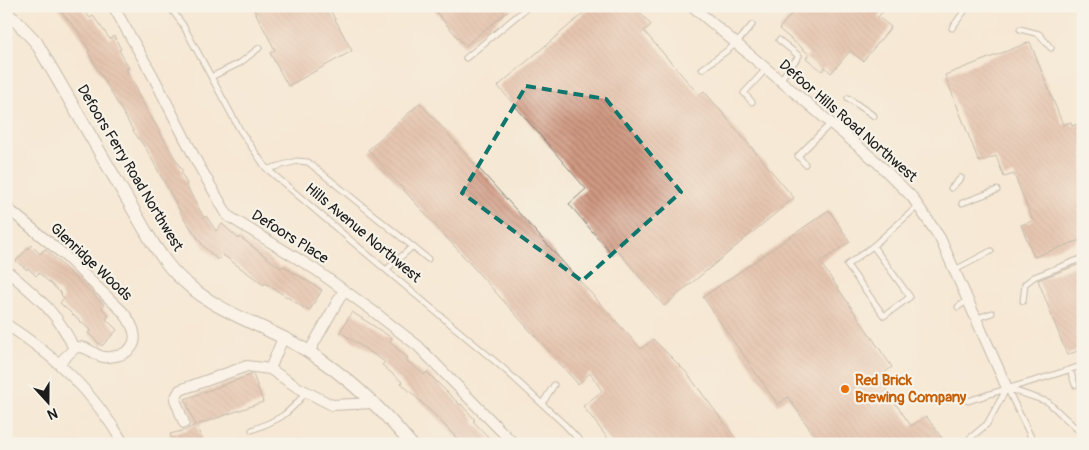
<svg xmlns="http://www.w3.org/2000/svg" width="1089" height="450" viewBox="0 0 1089 450" font-family="Pangolin,sans-serif">
<style>
.lines{fill:none;stroke-linecap:round;stroke-linejoin:round}
.stream{stroke:#49b4c6;stroke-width:4}
.building{fill:url(#building-back-hatch)}
.service-casing{stroke:#888278;stroke-width:7}
.minor-casing{stroke:#888278;stroke-width:12}
.tertiary-casing{stroke:#888278;stroke-width:14}
.service{stroke:#fff;stroke-width:5}
.minor{stroke:#fff;stroke-width:10}
.tertiary{stroke:#fff;stroke-width:12}
.marked{fill:none;stroke:#0f766e;stroke-width:4;stroke-dasharray:10 6;stroke-linejoin:round}
.food-dot{fill:#e8710a;stroke:#f7f3e8;stroke-width:2}
.labels{text-anchor:middle;dominant-baseline:central;stroke-width:4.5;stroke-linejoin:round;paint-order:stroke}
.street-label{font-size:15px;fill:#1c1c1c;stroke:#f7f3e8}
.food-label{font-size:15px;font-weight:bold;fill:#c56008;stroke:#f7f3e8;text-anchor:start}
</style>
<defs>
<pattern id="building-back-hatch" width="6" height="6" patternUnits="userSpaceOnUse" patternTransform="scale(1.25)"><rect width="6" height="6" fill="#d09982"/><path d="M-1 5l2 2M0 0l6 6M5-1l2 2" fill="none" stroke="#a87c6a"/></pattern>
</defs>
<rect width="100%" height="100%" fill="#f7f3e8"/>
<filter id="ink" filterUnits="userSpaceOnUse"><feTurbulence type="fractalNoise" baseFrequency=".02" numOctaves="2"/><feDisplacementMap in="SourceGraphic" scale="10" xChannelSelector="R" yChannelSelector="G"/><feConvolveMatrix kernelMatrix="1 2 1 2 8 2 1 2 1" color-interpolation-filters="sRGB"/></filter>
<filter id="wash" filterUnits="userSpaceOnUse"><feTurbulence type="fractalNoise" baseFrequency=".0096" numOctaves="4" result="noise"/><feDisplacementMap in="SourceGraphic" scale="20" xChannelSelector="R" yChannelSelector="G"/><feGaussianBlur stdDeviation="1.12" result="paint"/><feColorMatrix in="noise" values="0 0 0 0 0 0 0 0 0 0 0 0 0 0 0 0 0 1.4 0 .05"/><feComposite in="paint" operator="in"/></filter>
<g filter="url(#wash)">
<rect width="100%" height="100%" fill="#f5e8d4"/>
<g class="lines">
<path class="stream" d="M1076 6 1077 15 1083 27"/>
</g>
<g id="blocks">
<path class="building" d="M56 6H80L90 18 93 16 110 39 114 36 121 49 119 50 129 68 126 69 138 91H136L183 172 181 173 187 184 186 185 204 218 206 216 216 231 222 224 239 239 240 237 281 268 283 266 322 290 309 311 265 283 264 285 223 255 218 260 205 248 183 217 148 152 134 132 88 52 90 51 77 30Z
M252 6H328L352 51 288 86 270 53 275 50Z
M431 6H514L465 46Z
M592 6H635L651 25 644 31 699 95 704 91 794 198 664 306 618 251 613 256 569 204 586 189 498 86Z
M798 6H887L878 17 891 27 863 61 850 51 831 73 825 67 822 71 806 58 809 54 779 29Z
M1030 42 1063 125 1071 122 1072 126 1083 122V239L1034 257 1021 225 1033 221 1014 174 1004 177 996 156 979 162 945 75Z
M420 103 641 349 653 339 686 372 740 444H612L583 406 602 391 590 373 578 384 368 150Z
M829 210 850 242 820 262 892 367 878 378 911 426 926 416 946 444H820L788 397 778 405 703 297Z
M31 245 40 254 45 249 104 305 102 308 109 315 106 319 117 330 102 346 88 333 91 331 60 303 64 298 61 295 62 294 39 273 36 276 28 268 27 270 16 261Z
M1083 263V349L1067 355 1038 280Z
M352 312 392 338 390 342 408 358 406 360 424 375 427 372 460 405 461 404 475 420 473 421 495 444H462L438 418 401 383 402 382 382 365 385 362 340 332Z
M253 374 263 402 197 425 203 444H173L170 434 186 430 195 425 185 399Z"/>
</g>
</g>
<g filter="url(#ink)">
<use href="#blocks" fill-opacity="0" stroke="#888278" stroke-width="1"/>
<g class="lines">
<g class="service-casing">
<path id="service" d="M169 6 183 25 240 130 266 168 355 244 503 368 565 425 583 444
M952 28 968 6
M1020 29 1039 34 1051 48
M779 40 799 56 780 80
M466 58 529 6
M702 69 736 44 752 25
M211 77 240 63 259 48
M848 98 874 116
M752 102 744 93 766 69
M805 164 798 156 831 123
M268 169 297 161 308 162 428 259
M951 188 961 178
M962 203 997 190
M873 246 910 297 884 316 847 265 873 246 918 206
M386 270 413 246
M955 270 991 251
M1023 301 1025 284 1034 277 1083 258
M958 307 968 300
M977 318 992 313
M1070 370 1075 385
M1007 388 1048 402 1078 430 1083 438
M1007 388 1031 437
M968 401C1006 388 1045 379 1083 365
M542 404 554 385
M252 430C280 419 287 416 306 392
M963 444 987 424 1007 388"/>
</g>
<g class="minor-casing">
<path id="minor" d="M113 6 153 76 198 164 228 216 316 270 373 311 418 346 514 444
M692 6 878 163 912 197 940 238 1007 388
M6 207 63 254 122 311C134 325 144 346 120 355 116 356 109 358 104 357 93 355 89 346 76 347L59 363
M6 270C35 295 59 313 74 349
M6 324C59 359 91 390 124 444
M309 352 344 290
M270 369 283 338
M184 423 175 399 180 390 247 366 270 369 297 387 332 405 374 403"/>
</g>
<g class="tertiary-casing">
<path id="tertiary" d="M6 13 17 22 36 42 152 242C162 257 172 272 186 283 221 315 270 327 309 352 348 377 382 409 411 444"/>
</g>
<use href="#service" class="service"/>
<use href="#minor" class="minor"/>
<use href="#tertiary" class="tertiary"/>
</g>
</g>
<path d="M0 0H1089V450H0ZM526 86 606 99 681 192 582 281 462 193Z" fill="#f5e8d4" fill-opacity=".55" fill-rule="evenodd"/>
<path class="marked" d="M526 86 606 99 681 192 582 281 462 193Z"/>
<circle class="food-dot" cx="845" cy="389" r="5"/>
<g class="labels">
<g class="street-label">
<text transform="translate(848 121) rotate(41)">Defoor Hills Road Northwest</text>
<text transform="translate(130 168) rotate(59)">Defoors Ferry Road Northwest</text>
<text transform="translate(363 233) rotate(40)">Hills Avenue Northwest</text>
<text transform="translate(290 237) rotate(32)">Defoors Place</text>
<text transform="translate(91 262) rotate(43)">Glenridge Woods</text>
</g>
<g class="food-label">
<text x="855" y="380">Red Brick<tspan x="855" dy="17">Brewing Company</tspan></text>
</g>
</g>
<rect width="1089" height="450" fill="none" stroke="#f7f3e8" stroke-width="25"/>
<g transform="translate(48 402) rotate(159)" stroke="#f7f3e8" stroke-width="4" paint-order="stroke">
<path d="M0-4L9 19L0 12L-9 19Z" fill="#1c1c1c"/>
<text y="-8" font-size="14" font-weight="bold" text-anchor="middle" fill="#1c1c1c">N</text>
</g>
</svg>
